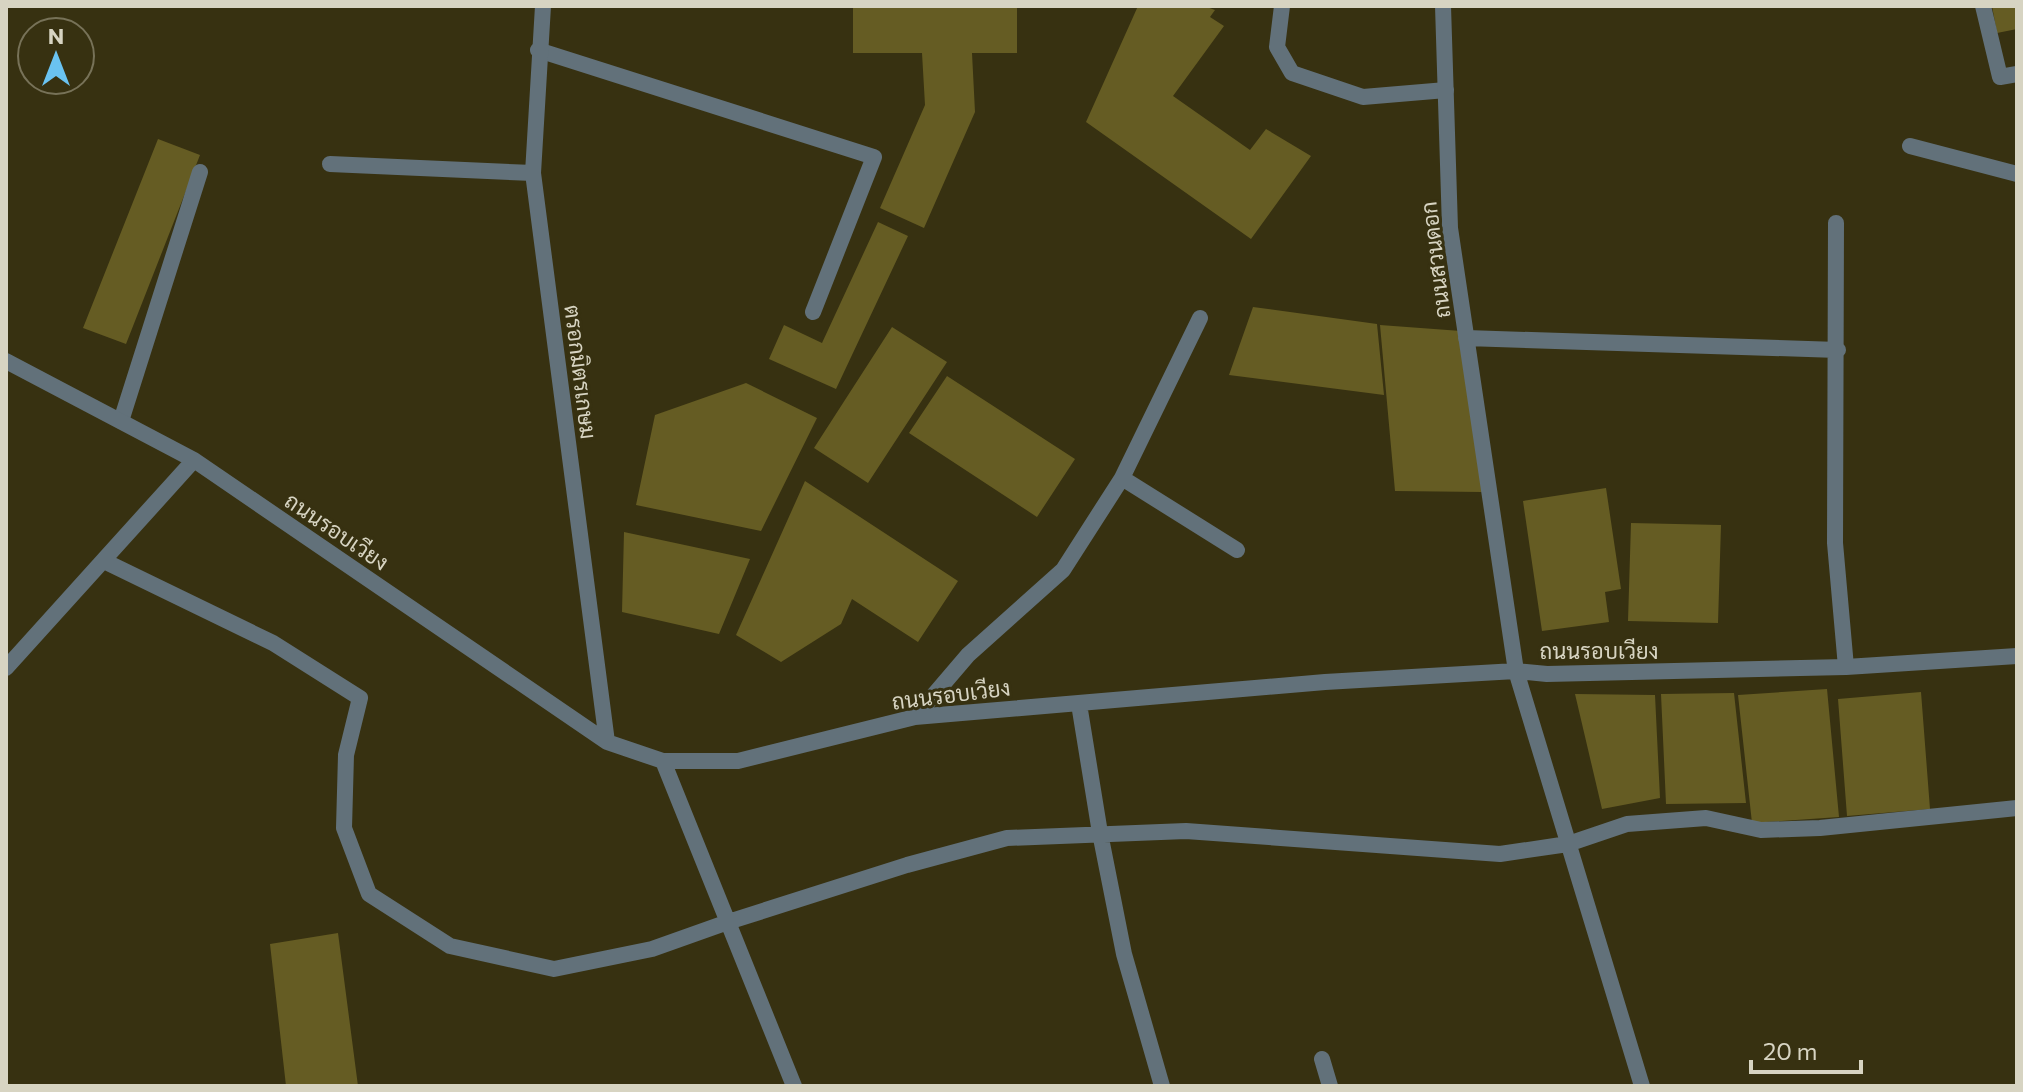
<svg xmlns="http://www.w3.org/2000/svg" width="2023" height="1092" viewBox="0 0 2023 1092" font-family="Commissioner,Sarabun,sans-serif">
<style>
.building{fill:#655c23}
.lines{fill:none;stroke-linecap:round;stroke-linejoin:round}
.lane{stroke:#62717a;stroke-width:16}
.street{stroke:#62717a;stroke-width:16}
.labels{text-anchor:middle;dominant-baseline:central;stroke-width:6;stroke-linejoin:round;paint-order:stroke}
.street-label{font-size:22px;fill:#d7d4c2;stroke:#373111}
</style>
<rect width="100%" height="100%" fill="#373111"/>
<path class="building" d="M853 6H1017V53H972L975 112 924 228 880 208 925 105 922 53H853Z
M1138 6H1204L1215 10 1210 17 1224 26 1173 96 1250 150 1266 129 1311 156 1251 239 1086 122Z
M1992 6H2017V29L1997 33Z
M158 139 200 155 126 344 83 328Z
M878 222 908 236 836 389 769 359 784 325 822 343Z
M1253 307 1377 324 1384 395 1229 375Z
M1380 325 1461 331 1482 492 1395 491Z
M892 327 947 362 868 483 814 448Z
M947 376 1075 459 1037 517 909 433Z
M746 383 817 418 761 531 636 505 655 415Z
M805 481 958 581 918 642 852 599 841 624 781 662 736 635Z
M1606 488 1621 589 1605 592 1609 622 1542 631 1523 501Z
M1631 523 1721 525 1718 623 1628 621Z
M624 532 750 559 719 634 622 612Z
M1827 689 1839 817 1752 823 1738 695Z
M1921 692 1930 809 1847 816 1838 699Z
M1734 693 1746 803 1666 804 1661 694Z
M1575 694 1655 695 1660 798 1602 809Z
M338 933 358 1086H286L270 944Z"/>
<g class="lines">
<path class="lane" d="M1282 6 1277 47 1292 73 1363 97 1446 90
M1983 6 2000 77 2017 74
M538 50 874 157 813 312
M121 421 200 172"/>
<path class="street" d="M543 6 533 173 607 742
M1443 6 1450 228 1516 671 1642 1086
M1910 146 2017 174
M330 164 533 173
M1836 223 1835 543 1846 667
M1466 338 1838 350
M6 361 194 460 607 742 663 761H738L915 717 1325 682 1516 671 1547 674 1846 667 2017 656
M1122 478 1237 550
M104 561 273 643 360 698 346 755 344 828 369 894 450 946 554 969 652 949 728 922 907 865 1007 838 1186 831 1500 854 1568 844 1627 824 1706 818 1761 830 1820 828 2017 808
M6 668 194 460
M1079 704 1100 833 1124 954 1162 1086
M915 717 968 655 1063 570 1122 478 1200 318
M663 761 794 1086
M1322 1059 1330 1086"/>
</g>
<g class="labels">
<g class="street-label">
<text transform="translate(1435 260) rotate(-97)">ถนนสวนดอก</text>
<text transform="translate(581 372) rotate(83)">ตรอกมิตรเกษม</text>
<text transform="translate(337 531) rotate(34)">ถนนรอบเวียง</text>
<text x="1599" y="650">ถนนรอบเวียง</text>
<text transform="translate(951 694) rotate(-7)">ถนนรอบเวียง</text>
</g>
</g>
<rect width="2023" height="1092" fill="none" stroke="#d7d4c2" stroke-width="16"/>
<g transform="translate(56 56)"><circle r="38" fill="#373111" stroke="#777258" stroke-width="2"/>
<path d="M0-6L14 30L0 20L-14 30Z" fill="#6ac3f1"/>
<text y="-12" font-size="22" font-weight="bold" text-anchor="middle" fill="#d7d4c2">N</text>
</g>
<path d="M1751 1060v12h110v-12" fill="none" stroke="#d7d4c2" stroke-width="4"/>
<text x="1763" y="1060" font-size="24" fill="#d7d4c2" stroke="#373111" stroke-width="6" paint-order="stroke">20 m</text>
</svg>
